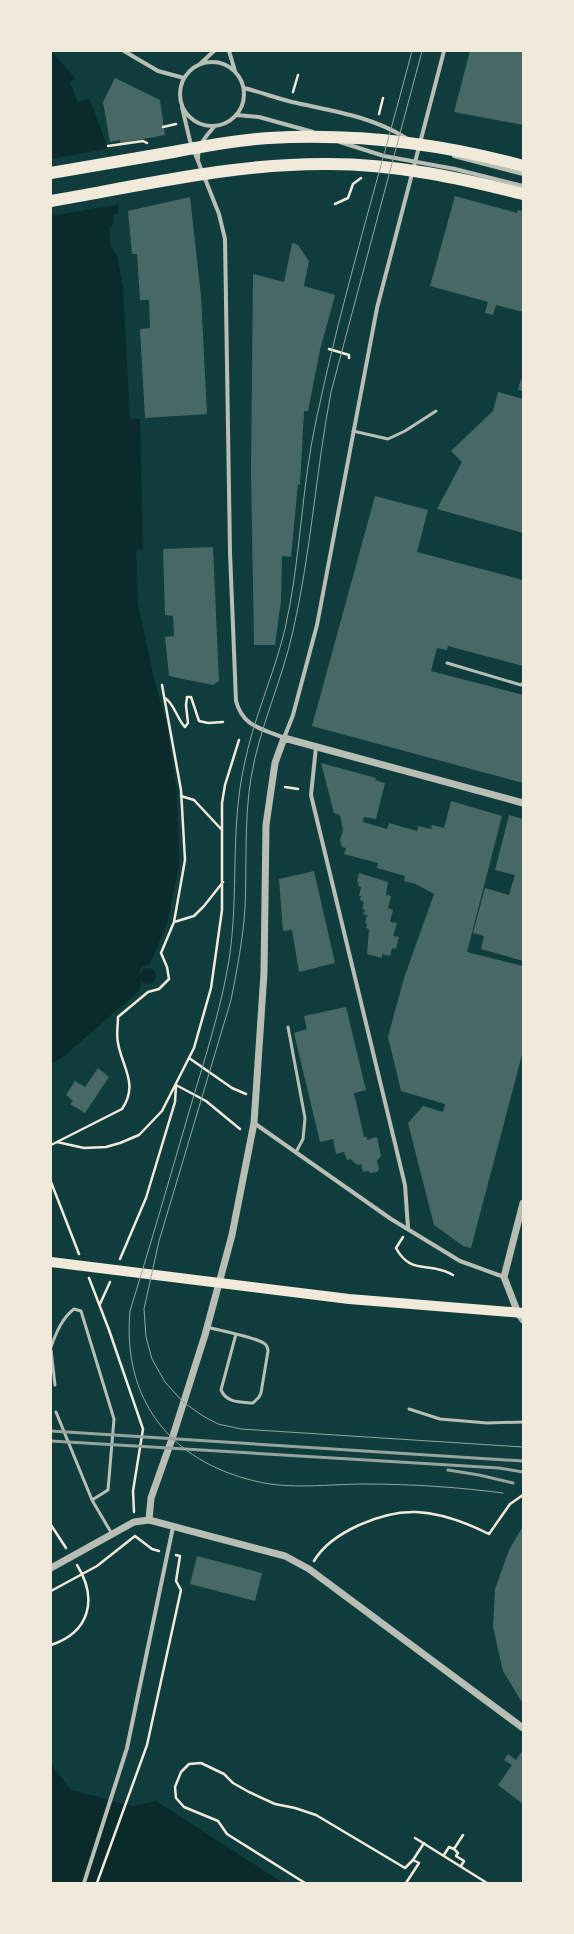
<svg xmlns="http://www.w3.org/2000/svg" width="574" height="1934" viewBox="0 0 574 1934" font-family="Jost,sans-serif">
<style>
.water{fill:#0a2a2b}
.pier{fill:#0f3d3e}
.building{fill:#486865}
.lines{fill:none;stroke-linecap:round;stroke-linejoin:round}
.path{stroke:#f1e9da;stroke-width:2.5}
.service{stroke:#b8beb3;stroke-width:3}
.minor{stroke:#b8beb3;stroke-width:4}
.tertiary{stroke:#b8beb3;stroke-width:7}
.primary{stroke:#f1e9da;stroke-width:10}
.motorway{stroke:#f1e9da;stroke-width:12}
.tram{stroke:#97a49c;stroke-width:1}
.rail{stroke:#97a49c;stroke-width:3}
</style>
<rect width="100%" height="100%" fill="#0f3d3e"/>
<path class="water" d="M51 51 76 79 70 82 78 102 89 98C101 130 123 178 118 213L113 215 114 222 109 229 111 248 117 255 123 287 130 419H140L143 549 136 550 138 604 154 678 167 725 177 793 179 864 168 921 150 964 142 967 139 972 141 982 140 990 62 1058 51 1064Z
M140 976a8 8 0 1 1 16 0a8 8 0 1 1-16 0Z
M51 1764 71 1790 133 1806 156 1801 283 1883H51Z"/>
<path class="pier" d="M110 148 122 204 51 216V159Z"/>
<path class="building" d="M470 51H523V125L454 112Z
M115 78 160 100 165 135 120 143V140L110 142 103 102Z
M455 196 517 213 518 210 523 211V312L496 305 493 315 485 313 488 302 430 286Z
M190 197 201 296 207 414 145 418 140 329 150 328 149 300H140L137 254H132L128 211Z
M292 243 298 245 309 261 304 286 335 295 320 350 308 411H304L300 485 298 484 291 557 282 556 281 601 275 645H254L251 471 253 274 284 282Z
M521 379H523V391L518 390Z
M498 392 523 399V533L437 509 462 462 451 451 493 411Z
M375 496 428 510 417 552 523 580V666L448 646 447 650 437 648 431 671 523 695V783L312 726Z
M213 547 219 681 213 685 169 676 165 637 174 636 173 616 165 615 163 549Z
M321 763 376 778 375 780 385 783 376 819 364 817 363 822 387 829 389 823 417 831 418 826 431 829 432 825 444 828 451 801 502 816 467 952 523 966V1051L471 1248 463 1246 434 1225 408 1123 423 1106 443 1112 445 1104 401 1091 388 1037 404 978 434 894 416 884 404 881 405 876 377 868 378 863 344 854 346 848 342 847 340 840 343 830 340 815 334 813Z
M509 815 523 819V961L481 949 484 936 473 933 485 888 509 895 515 875 495 870Z
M314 871 335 963 299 972 292 930 283 931 279 879Z
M359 873 388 882 386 895 391 896 388 908 393 910 390 922 397 923 393 936 399 937 396 949 392 948 390 956 382 954V958L367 954 369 929 366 928 367 924 365 923 367 915 363 914 365 910 362 909 364 902 360 900 361 896H359L361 887 358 886 359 882H357Z
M346 1007 366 1090 354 1093 364 1137H367V1140L377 1137 381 1156 377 1161 379 1169 377 1172 371 1173 368 1171 363 1172 361 1164 357 1165 351 1159 347 1160 344 1152 336 1154 333 1139 320 1142 294 1033 307 1029 304 1016Z
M98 1068 109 1077 85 1113 70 1104 73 1101 66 1095 75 1081 85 1087Z
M523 1526V1704L503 1671 493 1627 495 1589 509 1550Z
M197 1556 262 1573 255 1601 190 1584Z
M523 1750V1804L498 1785 512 1765 504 1760 508 1754 516 1760Z"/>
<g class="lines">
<path class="path" d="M293 92 298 75
M379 114 383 98
M163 127 176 124
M108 146 143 141 147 143
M335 204 348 198 353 184 361 178
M329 349 349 355V358
M165 698C174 703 177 719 185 727L188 723 186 705 187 697H191L199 721 208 723 223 722
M285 787 298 789
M181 796 194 800 222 830
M174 922 194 916 204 906 223 882
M189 1058 232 1088 246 1094
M176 1085 206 1101 240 1129
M57 1142 84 1148 106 1147 120 1143 139 1135 162 1111 194 1048 211 988 222 910V803L225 785 239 740
M51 1145 122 1109C139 1084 122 1067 118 1043 116 1035 118 1025 118 1017L148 992 159 989 169 979 167 967 161 953 174 922 185 860 181 790 162 685
M51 1182 79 1254
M403 1237 396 1248C411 1276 430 1261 453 1275
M120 1259 146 1198 175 1102 176 1086
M89 1278 109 1330 143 1429 133 1491 134 1512
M100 1304 110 1282
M51 1525 66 1548
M314 1561C331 1532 382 1511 416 1512 441 1513 467 1523 489 1534L510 1504 523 1495
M51 1591 97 1566 135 1536 152 1549 159 1551
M51 1645C90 1632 98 1599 77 1565
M415 1838 487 1883
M454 1849 458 1853 456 1856 464 1861 461 1866
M444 1855 449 1847 454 1849 463 1835
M97 1883 147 1745 181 1590 176 1581 180 1556 176 1555
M305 1883 227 1834 218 1821 184 1807 176 1798 175 1787 181 1772 189 1764 201 1763 224 1774 233 1783 249 1792 275 1804 295 1808 316 1815 405 1868 413 1860
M406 1883 419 1863 413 1860 424 1843"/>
<path class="service" d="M353 431 388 439 405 431 436 411
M447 663 521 685 523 683
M288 1027 305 1118 303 1139 296 1152
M207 1327C217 1330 261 1338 266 1345 267 1346 268 1350 268 1351L261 1393 259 1397 253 1403C239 1402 227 1403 221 1390L236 1334
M51 1347C56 1333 62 1318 74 1309L81 1311 114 1419 108 1490 92 1500
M51 1350 55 1385
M409 1409 440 1419 487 1423 523 1422
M56 1412 92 1500 112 1534"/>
<path class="minor" d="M124 51 158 71 184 78
M229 51 235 71
M180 94a32 32 0 1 1 64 0a32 32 0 1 1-64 0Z
M201 63 214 51
M244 88C260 92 276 98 292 102 332 111 371 116 406 138
M182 107 190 141 219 214 225 239 230 552 236 701C243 727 261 728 284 738L293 715 317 625 377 308 444 51
M237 115 259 117 313 132
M340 142 384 156 455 169 523 186
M454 156 523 174
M198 159C198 145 205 137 214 127
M316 747 311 795 405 1185 408 1228
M254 1123 391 1219 460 1261 504 1277
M84 1883 127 1748 173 1527"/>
<path class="tertiary" d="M523 1203 504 1277 518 1313 523 1320
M149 1520 151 1498 172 1439 205 1335 232 1235 254 1123 264 973 266 825 275 763 284 738 523 803
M51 1568 134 1522 149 1520 285 1556 309 1569 523 1728"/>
<path class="primary" d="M51 1262 349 1299 523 1313"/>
<path class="motorway" d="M51 173C92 166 132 159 173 152 205 146 237 140 269 138 356 133 439 143 523 166
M51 201C143 185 236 163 329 164 395 164 460 178 523 194"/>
<path class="tram" d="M412 51C380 173 343 294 317 416 301 487 301 559 285 629 274 675 253 719 244 766 230 830 239 896 229 960 221 1009 205 1058 191 1105 171 1174 151 1243 130 1311 122 1399 170 1461 255 1481 290 1490 329 1484 364 1484 410 1484 457 1487 503 1493
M422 51 331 392C316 471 311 552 293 631 282 681 259 728 251 778 244 820 247 865 245 908 243 939 237 970 231 1000L159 1241 144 1309 146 1337 152 1359 165 1382 183 1402 203 1416 218 1424 241 1429 523 1447"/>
<path class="rail" d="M51 1431 523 1461
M51 1441 499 1468 523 1472
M448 1470 479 1475 513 1483"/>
</g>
<rect width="574" height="1934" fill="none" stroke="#f1e9da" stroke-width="104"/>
</svg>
